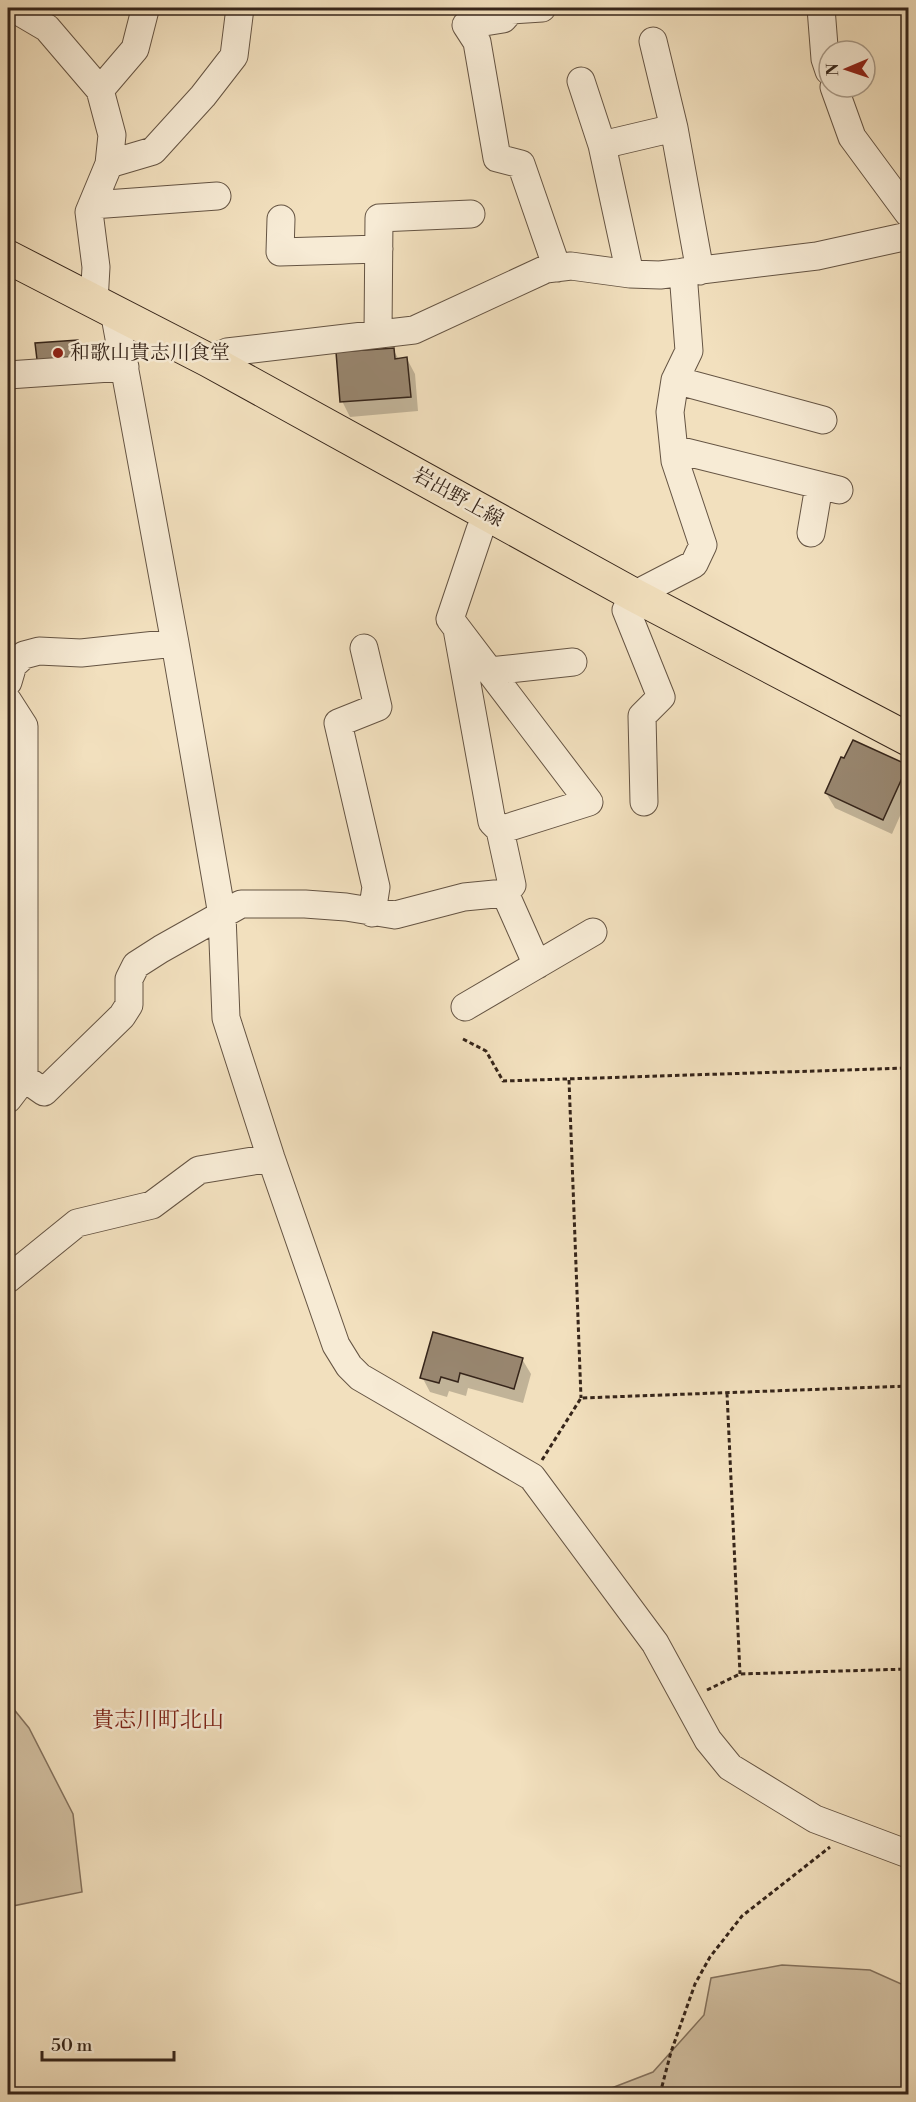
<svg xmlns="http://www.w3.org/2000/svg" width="916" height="2102" viewBox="0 0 916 2102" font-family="'Libre Bodoni','Noto Serif JP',serif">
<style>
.green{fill:#d2c0a2;stroke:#84725e;stroke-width:1.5}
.shadow{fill:#0003}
.building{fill:#98866f;stroke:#36251a;stroke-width:1.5}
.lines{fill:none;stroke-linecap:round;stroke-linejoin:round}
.minor-casing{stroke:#655443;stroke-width:29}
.major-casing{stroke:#36251a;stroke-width:35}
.path{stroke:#36251a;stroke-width:3;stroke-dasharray:4.5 3;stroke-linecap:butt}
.minor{stroke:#f7ebd5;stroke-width:27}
.major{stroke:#f2e0be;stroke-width:33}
.poi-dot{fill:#8f2418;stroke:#f7ebd5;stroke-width:2}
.labels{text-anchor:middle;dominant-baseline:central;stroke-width:5;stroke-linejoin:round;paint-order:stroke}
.poi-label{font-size:20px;fill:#36251a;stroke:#f7ebd5;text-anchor:start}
.street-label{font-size:20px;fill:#36251a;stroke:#f7ebd5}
.quarter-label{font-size:22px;fill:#7a1f14;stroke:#f7ebd5}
</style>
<rect width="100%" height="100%" fill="#f2e0be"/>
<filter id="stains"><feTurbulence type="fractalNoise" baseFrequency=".00333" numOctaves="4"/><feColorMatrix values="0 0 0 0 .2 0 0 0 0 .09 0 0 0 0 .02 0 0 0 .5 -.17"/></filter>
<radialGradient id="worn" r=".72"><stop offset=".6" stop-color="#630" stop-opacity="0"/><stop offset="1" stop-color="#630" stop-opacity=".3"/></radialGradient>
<path class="green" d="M8 1702 29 1728 73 1814 82 1892 13 1906 8 1928Z
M782 1965 870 1970 908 1987V2086L905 2094H596L653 2072 704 2015 711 1978Z"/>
<path class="shadow" d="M77 342 83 352 85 373 37 344Z
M393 349 399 360 407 359 415 374 418 411 350 417 342 401Z
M907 766 908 798 892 834 835 808 826 793Z
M522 1359 531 1374 523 1403 468 1388 466 1396 449 1391 447 1397 430 1392 422 1377Z"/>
<path class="building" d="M78 340 80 363 38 368 35 343Z
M394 348 395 359 407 357 411 397 340 402 336 352Z
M853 740 908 765 883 820 825 793 841 757 844 758Z
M433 1332 523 1358 514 1389 460 1373 458 1382 441 1377 439 1383 420 1378Z"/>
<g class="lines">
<g class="minor-casing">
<path id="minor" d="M13 8 47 28 100 90 112 135 109 164 89 212 96 267 94 302
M542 8 511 10 503 19 466 25 477 42 497 158 521 164 557 268
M821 8 825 59 829 71
M653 41 674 128 700 271
M581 81 602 145 630 274
M834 87 852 137 908 213
M100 90 135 49 145 10 144 8
M602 145 674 128
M109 164 153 151 203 96 234 56 240 8
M92 205 217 196
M281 219 280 252 379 249
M114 311 175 643 222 915 226 1018 271 1158 336 1345 349 1366 360 1377 532 1477 655 1643 708 1740 730 1767 815 1819 908 1854
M378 334 379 218 471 214
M208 360 227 352 414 330 546 269 571 266 630 274 660 275 817 256 908 236
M8 375 125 367
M675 380 823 420
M674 449 839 490
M489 515 480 530 450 619 589 802 500 830
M811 533 819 486
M364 648 378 707 338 723 376 887 372 913
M490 671 573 662
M8 682 13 665 24 655 39 651 81 653 175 643
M8 701 24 726V1078L8 1099
M644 802 642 716 661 697 626 610 634 595 694 564 703 545 675 461 670 412 675 380 689 351 683 272
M505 893 537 965
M465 1007 593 932
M24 1078 44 1092 122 1016 129 1005V979L136 965 161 949 241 904H305L346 907 395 915 464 897 505 893 512 885 500 830 492 822 457 629
M8 1279 77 1223 152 1205 199 1170 271 1158"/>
</g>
<g class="major-casing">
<path id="major" d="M8 257 208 360 634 595 908 739"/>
</g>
<path class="path" d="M463 1039 486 1051 503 1081 908 1068
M569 1080 581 1398
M727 1393 740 1674
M542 1460 581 1398 908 1386
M707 1690 740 1674 908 1669
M660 2094 671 2052 695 1984 710 1957 742 1916 830 1847"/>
<use href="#minor" class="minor"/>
<use href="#major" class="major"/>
</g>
<circle class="poi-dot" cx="58" cy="353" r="6"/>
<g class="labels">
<g class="poi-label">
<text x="70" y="353">和歌山貴志川食堂</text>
</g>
<g class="street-label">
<text transform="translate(458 498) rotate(29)">岩出野上線</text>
</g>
<g class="quarter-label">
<text x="158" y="1720">貴志川町北山</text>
</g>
</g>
<rect width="916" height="2102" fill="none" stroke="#f2e0be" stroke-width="30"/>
<rect x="9" y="9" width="898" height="2084" fill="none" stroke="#36251a" stroke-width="3"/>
<rect x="15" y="15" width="886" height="2072" fill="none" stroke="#36251a" stroke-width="1.5"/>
<g transform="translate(847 69) rotate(268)"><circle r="28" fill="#f7ebd5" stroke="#aa9c8a" stroke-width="1.5"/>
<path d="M0-4.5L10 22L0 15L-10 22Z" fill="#8f2418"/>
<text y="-9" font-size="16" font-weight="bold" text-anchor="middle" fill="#36251a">N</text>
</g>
<path d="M42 2051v9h132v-9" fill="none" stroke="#36251a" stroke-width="3"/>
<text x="51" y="2051" font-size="18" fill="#36251a" stroke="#f7ebd5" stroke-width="4.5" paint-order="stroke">50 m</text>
<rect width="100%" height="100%" filter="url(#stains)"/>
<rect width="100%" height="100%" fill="url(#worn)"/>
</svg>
